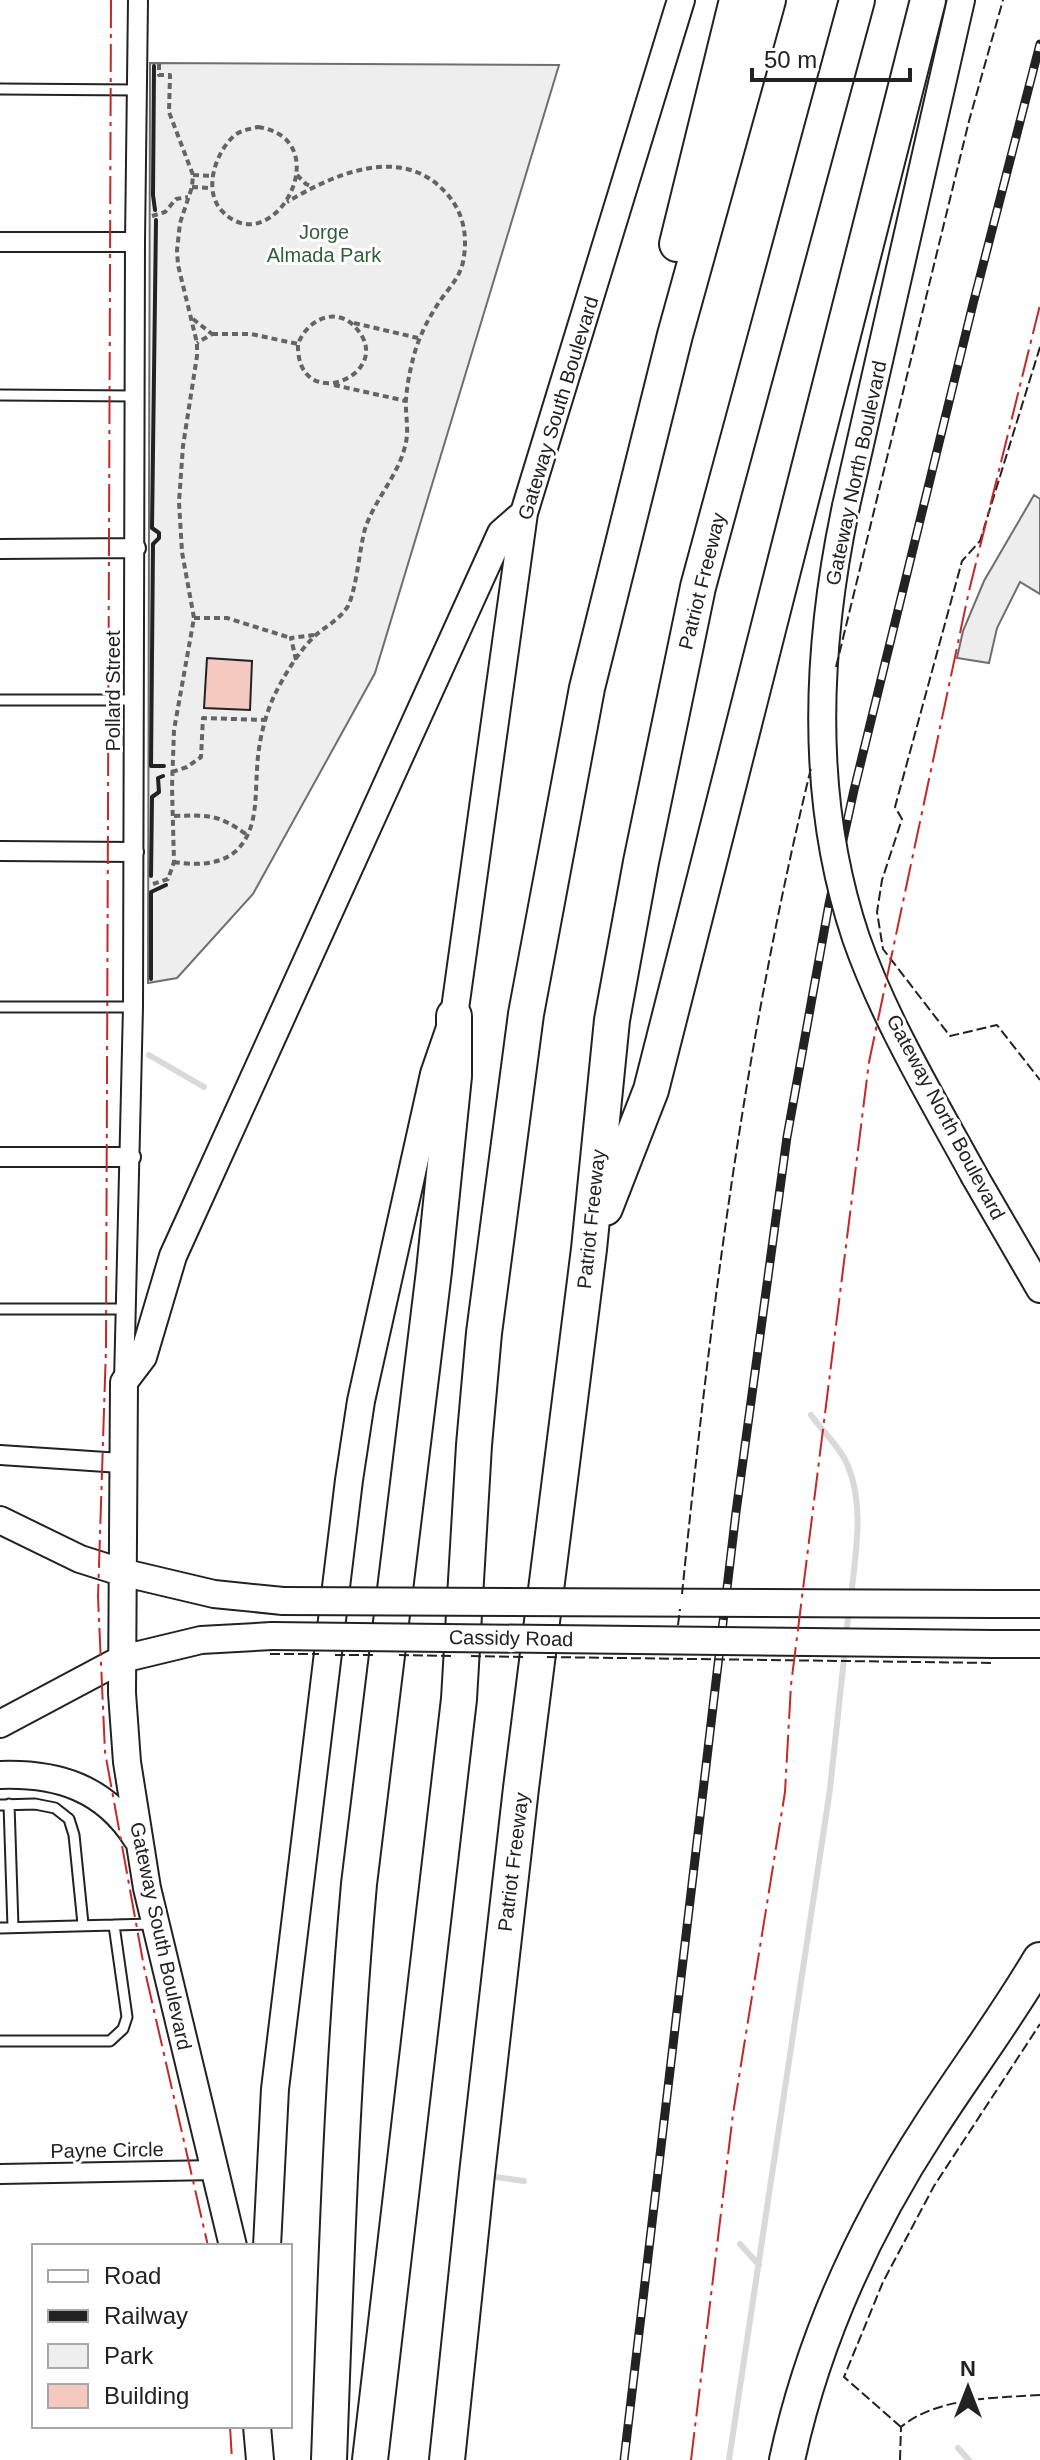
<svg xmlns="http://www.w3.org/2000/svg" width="1040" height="2460" viewBox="0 0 1040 2460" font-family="Helvetica,sans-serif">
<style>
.green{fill:#eee;stroke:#6f6f6f;stroke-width:2}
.parking{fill:#ededed;stroke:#6f6f6f;stroke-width:2}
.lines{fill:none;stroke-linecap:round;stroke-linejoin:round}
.stream{stroke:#d9d9d9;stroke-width:6}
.building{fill:#f3c9c0;stroke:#222;stroke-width:2}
.lane-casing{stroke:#222;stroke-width:13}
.street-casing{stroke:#222;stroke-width:22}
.secondary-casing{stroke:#222;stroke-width:30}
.highway-casing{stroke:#222;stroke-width:38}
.path{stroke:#646464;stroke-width:4;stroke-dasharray:6 4;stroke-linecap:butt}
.lane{stroke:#fff;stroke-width:9}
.street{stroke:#fff;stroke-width:18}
.secondary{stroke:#fff;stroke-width:26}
.highway{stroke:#fff;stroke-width:34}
.rail-casing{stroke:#222;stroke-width:9}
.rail{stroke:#fff;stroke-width:6;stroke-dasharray:18;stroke-linecap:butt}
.secondary-bridge-casing{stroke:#222;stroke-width:30;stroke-linecap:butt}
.secondary-bridge{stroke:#fff;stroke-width:26}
.fence{stroke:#222;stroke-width:2;stroke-dasharray:10 4;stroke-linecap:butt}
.wall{stroke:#222;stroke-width:4}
.power{stroke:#c62828;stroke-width:2;stroke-dasharray:28 6 4 6;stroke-linecap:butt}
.labels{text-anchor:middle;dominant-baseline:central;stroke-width:6;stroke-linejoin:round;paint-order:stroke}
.park-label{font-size:20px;fill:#2f5e38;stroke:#fff}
.street-label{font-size:20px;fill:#222;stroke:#fff}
</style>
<rect width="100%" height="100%" fill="#fff"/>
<path class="green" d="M150 63 559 65 375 673 253 894 177 978 148 983Z"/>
<path class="parking" d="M1034 495 1040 499V594L1020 582 997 628 989 663 957 658 963 631 984 581Z"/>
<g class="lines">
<path class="stream" d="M149 1055 204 1087
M811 1415C822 1431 841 1448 848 1466 865 1507 855 1555 851 1598
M846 1637 849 1609
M488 2176 524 2181
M740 2244 759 2265
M958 2448 969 2460
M729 2460 830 1789 845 1649"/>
</g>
<path class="building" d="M207 658 252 661 250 710 204 708Z"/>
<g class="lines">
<g class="lane-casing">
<path id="lane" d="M0 89 137 90
M0 395 136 396
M0 700H135
M0 1007H133
M0 1309H126
M9 1804 13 1927
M0 1805 35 1804 55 1808 69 1819 74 1835 83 1924
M0 1928 152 1924
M0 2041H110L123 2029 127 2017 114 1925"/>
</g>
<g class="street-casing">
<path id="street" d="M0 242H135
M0 549 136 548
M0 851 134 852
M0 1157H131
M124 1382 133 1007 135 242 138 0
M0 1455 121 1463
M0 2174 216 2170"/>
</g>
<g class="secondary-casing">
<path id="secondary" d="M846 506 961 0
M975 1177 1040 1289
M0 1520 80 1559 121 1572 214 1594 283 1601
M994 1604H1040
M994 1644H1040
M0 1724 122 1659 201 1640 272 1636
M0 1775C58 1773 105 1788 137 1839
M233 2246 147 1888 127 1762 122 1693 124 1382 143 1357 173 1256 501 533 524 513
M267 2246 275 2089 349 1480 361 1401 434 1074 454 1016 524 513 681 0
M257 2426 260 2460"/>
</g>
<g class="highway-casing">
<path id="highway" d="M677 244 737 0
M605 1208 651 1090 928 0
M329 2460C336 2268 342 2075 359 1884L434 1271 454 1076V1016
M370 2460 459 1699 474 1445 484 1333 526 1014 587 688 675 335 768 0
M447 2460 477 2174 521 1788 589 1249 612 1020 641 862 698 587 857 0
M787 2460C813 2340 863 2230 930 2127 966 2071 1006 2018 1040 1960"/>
</g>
<path class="path" d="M258 127C340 139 274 263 223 212 202 192 215 152 235 135 242 130 250 129 258 127Z
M193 175 212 176
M297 175 306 184 313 187
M192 187 210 188
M152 216 165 212 176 199 188 197
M193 319 212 334 197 343
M354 323 418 338
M212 334H251L298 344C307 320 336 305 356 328 398 374 296 417 298 344
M334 385 406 401
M194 618H227L291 638
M296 660 291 638 314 635
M172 772 187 767 201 757 203 718 265 720
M174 816C209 815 217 814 246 834
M174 862C194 865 220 866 237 850 258 829 255 797 257 770 258 745 264 717 275 694 285 674 300 649 317 634 328 625 340 619 348 606 357 587 359 551 365 529 375 498 400 474 406 442 409 428 405 413 406 399 407 387 409 375 412 363 417 340 428 318 442 298 451 286 460 276 463 262 468 237 464 213 447 194 403 143 334 174 287 202
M153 884 168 879 174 862 172 787 174 730 194 618 182 552 179 502 183 446 197 356V343L178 265 177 250 180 223 192 187 193 175 169 112 170 75H159V63"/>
<use href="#lane" class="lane"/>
<use href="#street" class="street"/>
<use href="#secondary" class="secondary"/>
<use href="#highway" class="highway"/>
<g class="rail-casing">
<path id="rail" d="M624 2460 736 1512 787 1137 829 904 854 790 973 304 1040 44"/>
</g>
<use href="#rail" class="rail"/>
<g class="secondary-bridge-casing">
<path id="secondary-bridge" d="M846 506C816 648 809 798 856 938 885 1021 933 1100 975 1177
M283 1601 994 1604
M272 1636 994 1644"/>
</g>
<use href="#secondary-bridge" class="secondary-bridge"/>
<path class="fence" d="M1040 347 980 541 962 561 895 807 902 819 882 880 877 912 883 949 950 1036 997 1025 1040 1080
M836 667 969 121 1003 0
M682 1594C710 1317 745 1039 811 768
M678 1625 680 1609
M270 1654H319
M335 1655H375
M399 1655 451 1656
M471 1656 527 1657
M547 1657 991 1663
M901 2427 844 2377 883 2282 934 2186 1040 2024
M900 2460 901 2427C937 2397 996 2398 1040 2395"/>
<path class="wall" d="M154 66 153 195 155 210
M156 220 152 528 159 533V538L153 544 151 766H164
M151 876 152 797 159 792 158 778 163 776
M151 979V892L166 885"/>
<path class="power" d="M111 0 106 1348 98 1597 105 1752 144 1967 208 2246
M230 2426 232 2460
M691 2460 733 2114 785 1792 791 1685 869 1062 969 591 1040 305"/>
</g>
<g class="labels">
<g class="park-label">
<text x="324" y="232">Jorge<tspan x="324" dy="23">Almada Park</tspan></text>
</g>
<g class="street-label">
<text transform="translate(558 408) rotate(-73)">Gateway South Boulevard</text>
<text transform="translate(856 473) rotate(-78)">Gateway North Boulevard</text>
<text transform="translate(702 581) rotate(-76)">Patriot Freeway</text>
<text transform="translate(113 691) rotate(-90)">Pollard Street</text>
<text transform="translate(946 1117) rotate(62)">Gateway North Boulevard</text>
<text transform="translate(591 1219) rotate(-84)">Patriot Freeway</text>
<text transform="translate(511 1638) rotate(1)">Cassidy Road</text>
<text transform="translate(513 1862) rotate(-83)">Patriot Freeway</text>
<text transform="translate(161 1936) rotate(78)">Gateway South Boulevard</text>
<text transform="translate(107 2150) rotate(-1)">Payne Circle</text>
</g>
</g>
<rect x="32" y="2244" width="260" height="184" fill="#ffffff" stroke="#a7a7a7" stroke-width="2"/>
<rect x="48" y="2270" width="40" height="12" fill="#ffffff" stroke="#a7a7a7" stroke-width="2"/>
<text x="104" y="2284" font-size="24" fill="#222222">Road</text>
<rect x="48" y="2310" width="40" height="12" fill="#222222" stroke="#a7a7a7" stroke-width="2"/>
<text x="104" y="2324" font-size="24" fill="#222222">Railway</text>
<rect x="48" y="2344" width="40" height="24" fill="#eeeeee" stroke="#a7a7a7" stroke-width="2"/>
<text x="104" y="2364" font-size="24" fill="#222222">Park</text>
<rect x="48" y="2384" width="40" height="24" fill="#f3c9c0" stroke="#a7a7a7" stroke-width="2"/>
<text x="104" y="2404" font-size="24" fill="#222222">Building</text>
<g transform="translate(968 2388)" stroke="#ffffff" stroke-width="6" paint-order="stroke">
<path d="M0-6L14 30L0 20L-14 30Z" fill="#222222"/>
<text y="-12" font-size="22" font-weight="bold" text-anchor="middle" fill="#222222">N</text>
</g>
<path d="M752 68v12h158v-12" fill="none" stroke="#222222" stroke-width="4"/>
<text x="764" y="68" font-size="24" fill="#222222" stroke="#ffffff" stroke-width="6" paint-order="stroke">50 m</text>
</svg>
